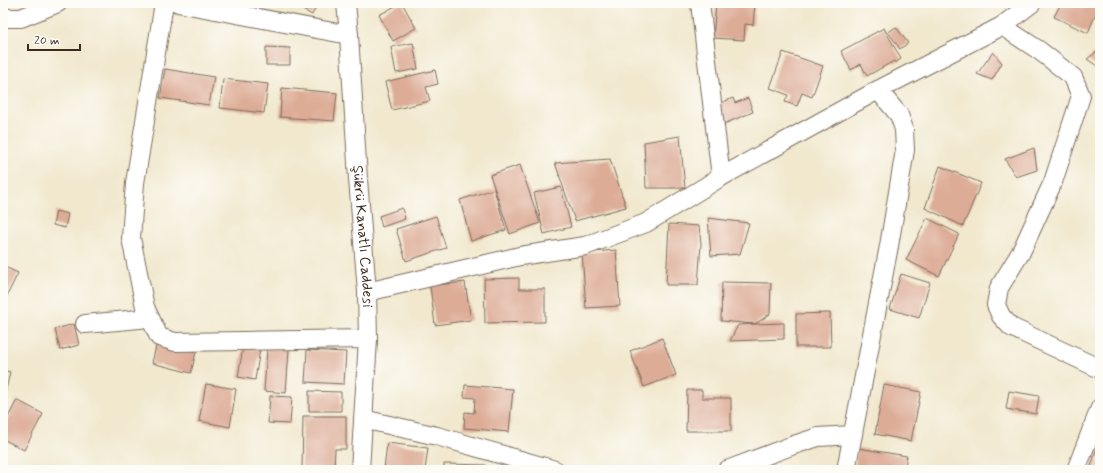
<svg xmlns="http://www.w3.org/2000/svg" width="1103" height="473" viewBox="0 0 1103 473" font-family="Mynerve,sans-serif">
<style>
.building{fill:#ddac96}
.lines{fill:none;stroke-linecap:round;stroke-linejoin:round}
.minor-casing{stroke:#7b6c5c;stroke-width:20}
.minor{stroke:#fff;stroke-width:18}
.labels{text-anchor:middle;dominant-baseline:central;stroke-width:4;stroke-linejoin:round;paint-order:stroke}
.street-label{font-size:15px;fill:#3b2a1e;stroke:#fdfcf7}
</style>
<rect width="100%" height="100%" fill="#fdfcf7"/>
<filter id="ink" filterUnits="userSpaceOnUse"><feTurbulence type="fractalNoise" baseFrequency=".025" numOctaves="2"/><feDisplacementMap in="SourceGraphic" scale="8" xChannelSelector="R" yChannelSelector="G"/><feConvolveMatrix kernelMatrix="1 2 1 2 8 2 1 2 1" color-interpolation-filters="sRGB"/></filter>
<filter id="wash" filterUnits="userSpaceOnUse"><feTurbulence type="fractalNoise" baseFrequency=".012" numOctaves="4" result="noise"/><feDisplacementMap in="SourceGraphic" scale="16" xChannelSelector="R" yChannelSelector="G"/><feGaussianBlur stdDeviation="0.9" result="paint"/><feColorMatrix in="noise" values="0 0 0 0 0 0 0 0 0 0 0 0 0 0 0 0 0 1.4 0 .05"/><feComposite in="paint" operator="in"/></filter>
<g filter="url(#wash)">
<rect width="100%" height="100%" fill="#f1e8ce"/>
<g id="blocks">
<path class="building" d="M290 3H318L312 15Z
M401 3H402L416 28 393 41 379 15Z
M716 3H755L753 25 745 24 744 40 713 38Z
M1061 3H1100L1088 33 1054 17Z
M896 27 908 43 900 49 888 32Z
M884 28 901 59 895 63 894 61 867 76 861 64 851 70 841 51Z
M413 43 418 69 396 73 391 47Z
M266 47 290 48V65H266Z
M1099 50 1100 51V68L1087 59Z
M783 52 823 66 812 97 802 93 797 106 785 102 788 95 770 88Z
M993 52 1002 63 992 80 977 74Z
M165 69 214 77 209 105 160 98Z
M435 70 438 84 426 87 430 101 392 110 385 82Z
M223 79 268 84 264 113 220 108Z
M282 88 337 93 334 121 280 117Z
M733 98 735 103 748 98 753 112 721 125 713 106Z
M680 136 685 188H646L644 142Z
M1034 148 1037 170 1016 177 1005 159Z
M610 159 626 207 575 221 555 163Z
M520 165 540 223 510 234 490 175Z
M940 166 981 183 963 226 925 208Z
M561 187 571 227 544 234 534 193Z
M494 189 506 230 471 241 460 200Z
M402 208 405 219 382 227 379 216Z
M56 211 68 214 65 228 53 225Z
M436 216 446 248 406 261 396 229Z
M708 218 749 223 740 254 711 256Z
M927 218 959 234 939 276 906 260Z
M669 224 699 226 701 244 698 285H666Z
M616 250 620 306 586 308 582 253Z
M3 266 18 273 3 304Z
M901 274 930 283 919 318 890 309Z
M519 278V289H545V322L485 323 484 279Z
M465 282 471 320 435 325 430 286Z
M722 282 771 283 770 314 755 324 721 321Z
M830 313 831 347H796V314Z
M784 323V339L730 341 738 325 755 324Z
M74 324 79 345 60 350 55 329Z
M662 338 676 375 644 387 630 351Z
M157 342 196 352 191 373 152 363Z
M243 347 260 349 255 380 238 377Z
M267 348 289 349 286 393 264 391Z
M307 350 346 352 344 384 305 382Z
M3 370 10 372 4 399H3Z
M206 384 236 389 230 427 199 421Z
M465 385 513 389 509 432 464 428 465 412 474 413 475 398 464 397Z
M884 385 921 392 911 441 875 434Z
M687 390H702V398H731V431H686Z
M309 391 341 392V411H309Z
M1009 391 1039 396 1036 414 1006 409Z
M270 396 292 397 290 424 268 423Z
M17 400 43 414 24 450 3 439V427Z
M303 416H346V449H335L334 470H302Z
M1100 437V470H1090Z
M387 443 428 448 425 470H384Z
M858 448 907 456 904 470H854Z
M444 464 486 465V470H444Z"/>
</g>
</g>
<g filter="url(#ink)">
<use href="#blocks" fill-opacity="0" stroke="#7b6c5c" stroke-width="1"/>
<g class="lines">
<g class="minor-casing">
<g id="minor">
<path d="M164 3 135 183 131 238 145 307 159 337 175 342 368 339"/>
<path d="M178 3 349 35"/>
<path id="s1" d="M346 3 349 35 358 179 367 292 368 339 360 470"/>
<path d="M700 3 721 177"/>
<path d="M3 18H21L58 3"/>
<path d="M1002 26 1040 51 1073 77 1081 96 1053 182 1021 252 999 288 996 305 1001 316 1011 327 1100 369"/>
<path d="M367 292 520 256 585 246 646 223 721 177 878 90 1002 26 1032 3"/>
<path d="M85 324 150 318"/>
<path d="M363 419 437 436 555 470"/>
<path d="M727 470 791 446 818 437 853 435"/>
<path d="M846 470 889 246 905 150 904 129 899 115 878 90"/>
<path d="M1076 470 1100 408"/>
</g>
</g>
<use href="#minor" class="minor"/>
</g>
</g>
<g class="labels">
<g class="street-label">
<text stroke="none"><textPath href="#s1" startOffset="234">Şükrü Kanatlı Caddesi</textPath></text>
</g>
</g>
<rect width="1103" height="473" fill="none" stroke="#fdfcf7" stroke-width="16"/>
<path d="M28 44v6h52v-6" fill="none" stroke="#3b2a1e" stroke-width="2"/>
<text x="34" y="44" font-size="12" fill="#3b2a1e" stroke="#fdfcf7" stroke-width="3" paint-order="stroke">20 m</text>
</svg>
